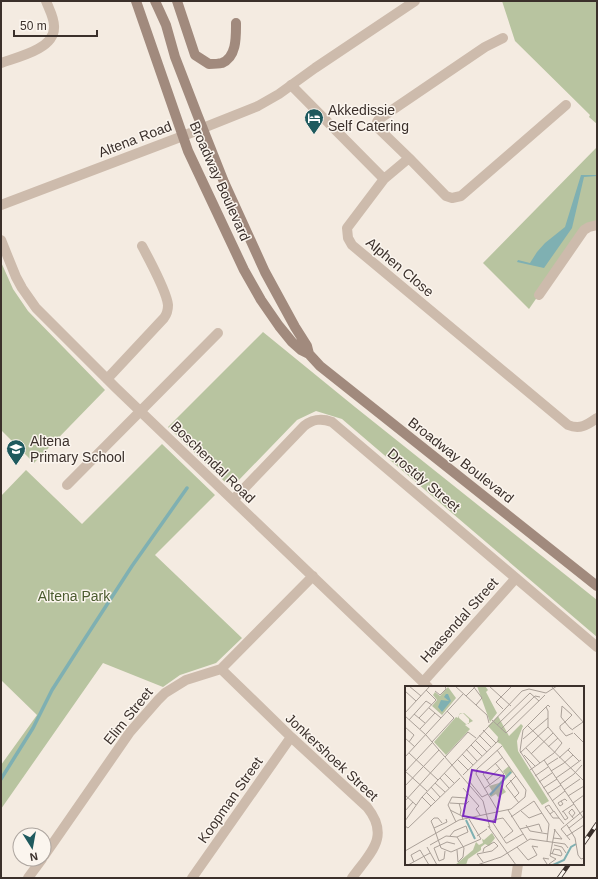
<svg xmlns="http://www.w3.org/2000/svg" width="598" height="879" viewBox="0 0 598 879" font-family="Arial,sans-serif">
<style>
.green{fill:#b8c4a0}
.water{fill:#7fb0b2}
.lines{fill:none;stroke-linecap:round;stroke-linejoin:round}
.stream{stroke:#7fb0b2;stroke-width:3.5}
.minor{stroke:#cdbbac;stroke-width:10}
.tertiary{stroke:#cdbbac;stroke-width:10}
.secondary{stroke:#a18a7d;stroke-width:10}
.rail-casing{stroke:#3b302b;stroke-width:4.5}
.rail{stroke:#fbf5ee;stroke-width:3;stroke-dasharray:9;stroke-linecap:butt}
.labels{text-anchor:middle;dominant-baseline:central;stroke-width:3;stroke-linejoin:round;paint-order:stroke}
.poi-label{font-size:14px;fill:#3b302b;stroke:#fbf5ee;text-anchor:start}
.street-label{font-size:14px;fill:#3b302b;stroke:#fbf5ee}
.park-label{font-size:14px;fill:#4a5a2e;stroke:#fbf5ee}
.inset-river{fill:none;stroke:#7fb0b2;stroke-width:2}
.inset-road{fill:none;stroke:#aaa098;stroke-width:1}
.view{fill:#7b2cbf;fill-opacity:0.15;stroke:#7b2cbf;stroke-width:2}
.inset-edge{fill:none;stroke:#3b302b;stroke-width:2}
</style>
<rect width="100%" height="100%" fill="#f4ebe1"/>
<path class="green" d="M502 1H597V124L589 117 590 115 515 41Z
M597 147V225L584 229 529 309 483 263Z
M1 262 13 289 28 311 105 390 34 463 1 430Z
M263 332 355 407 597 600V637L342 419 316 411 297 420 236 483H226L168 427Z
M162 444 215 495 155 555 242 638 216 663 180 675 163 687 103 663 1 809V765L37 715 1 680V496L26 470 82 524Z"/>
<path class="water" d="M581 175H597V176L584 177 572 228 544 268 517 262 518 260 530 263 537 252 545 243 565 227Z"/>
<g class="lines">
<path class="stream" d="M1 779 33 728 52 690 84 640 132 566 187 488"/>
<path class="minor" d="M1 63C18 57 54 49 54 28 55 19 49 9 46 1
M291 85 384 179 347 228 348 238 352 245 568 425C580 430 587 425 597 418
M409 158 378 128 377 122 379 119 485 47 503 38
M384 179 409 158 446 196 452 198 461 196 566 105
M1 205 183 136
M1 240 16 277 22 288 36 308 116 388 428 687
M539 295 584 230 589 227 597 225
M107 379 164 318C167 314 168 310 168 305 167 293 149 259 142 246
M67 485 218 333
M233 500 304 426C313 419 321 418 332 422L597 647
M221 669 291 737 367 807C391 837 370 853 352 878
M423 682 516 578
M44 856 130 732 158 700 165 693 186 680 221 669 313 576
M28 878 42 859
M192 878 291 737
M516 878 518 864"/>
<path class="tertiary" d="M183 136 258 106 279 94 315 68 415 1"/>
<path class="secondary" d="M136 1 188 151 244 270 261 300 279 326 292 342 301 350 309 354 320 366 597 586
M155 1 166 25 175 57 197 114 224 182 265 272 295 327 307 346 309 354
M177 1 195 55 209 64C213 64 218 64 222 63 237 57 236 36 236 23"/>
<g class="rail-casing">
<path id="rail" d="M583 844 597 824
M559 878 569 864"/>
</g>
<use href="#rail" class="rail"/>
</g>
<defs>
<g id="hotel-pin" transform="scale(1)"><path d="M0 17L-7.5 6A9.5 9.5 0 1 1 7.5 6Z" fill="#1f5a5e" stroke="#fbf5ee"/><path d="M-6-4.5h1.5V1H6V5H4.5V3h-9V5H-6ZM-4 0a1.8 1.8 0 1 1 3.6 0ZM.5 0V-2.5h3Q6-2.5 6 0Z" fill="#fff"/></g>
<g id="school-pin" transform="scale(1)"><path d="M0 17L-7.5 6A9.5 9.5 0 1 1 7.5 6Z" fill="#1f5a5e" stroke="#fbf5ee"/><path d="M0-5L7-2L0 1L-7-2ZM-4 1L0 2.5L4 1V4Q0 6-4 4Z" fill="#fff"/></g>
</defs>
<g fill-rule="evenodd">
<use href="#hotel-pin" x="314" y="118"/>
<use href="#school-pin" x="16" y="449"/>
</g>
<g class="labels">
<g class="poi-label">
<text x="328" y="110">Akkedissie<tspan x="328" dy="16">Self Catering</tspan></text>
<text x="30" y="441">Altena<tspan x="30" dy="16">Primary School</tspan></text>
</g>
<g class="street-label">
<text transform="translate(135 139) rotate(-21)">Altena Road</text>
<text transform="translate(220 181) rotate(66)">Broadway Boulevard</text>
<text transform="translate(400 267) rotate(40)">Alphen Close</text>
<text transform="translate(461 460) rotate(38)">Broadway Boulevard</text>
<text transform="translate(213 462) rotate(44)">Boschendal Road</text>
<text transform="translate(424 480) rotate(40)">Drostdy Street</text>
<text transform="translate(459 620) rotate(-48)">Haasendal Street</text>
<text transform="translate(128 716) rotate(-51)">Elim Street</text>
<text transform="translate(332 757) rotate(43)">Jonkershoek Street</text>
<text transform="translate(230 800) rotate(-55)">Koopman Street</text>
</g>
<g class="park-label">
<text x="74" y="596">Altena Park</text>
</g>
</g>
<g transform="translate(405 686)">
<rect width="179" height="179" fill="#f4ebe1"/>
<path d="M72 0H80L83 4 81 6 92 27 85 36ZM43 1 51 12 37 29 27 20 32 14 28 9 30 6 35 10ZM55 27H59L68 35 60 39 65 43 41 69 29 56 51 31 53 32ZM58 27 64 33V38H61L54 32V28ZM93 30 104 50 116 38 118 40 112 55 113 65 144 115 137 119 96 58 92 56 93 51 83 40ZM104 80 108 86 95 98 101 106 93 111 91 108 86 111 84 108 87 105 84 100 94 97 101 90 98 85ZM87 147 90 152 84 160 80 158 76 161V164L63 173 61 179H50L68 164 71 156 74 159 78 157 77 153 79 154Z" fill="#b8c4a0" fill-rule="evenodd"/>
<path d="M41 8H43L46 15 37 26 33 21 36 14 44 15 39 11Z" fill="#7fb0b2"/>
<path class="inset-river" d="M85 109 106 86M61 134 70 153M148 179 159 174 166 161 171 158"/>
<path class="inset-road" d="M4 0 16 10M50 0 82 29 84 37M68 0 77 12 71 19M84 0 106 20M146 0 179 37M0 5 11 15M30 5 35 9 41 3 40 0M61 10 71 0M141 21 143 25V41L157 57M145 21 143 19 118 44 115 65 160 134M24 22 36 32M98 23 91 16 107 0M0 27 25 0M9 28 20 37M0 30 21 49 78 115 85 142M14 32 31 14 21 4M4 34 21 15 27 19M87 34 101 47 140 9M92 39 125 7 134 15M122 39 179 95M0 41 9 49 4 56M15 43 30 27M96 43 130 10 135 11M168 43 178 36M78 44 91 57M168 44 165 42 160 36 156 31 157 20 167 29 160 36 155 40V43L161 50 168 47M169 47 179 57M74 49 86 61M0 52 10 61M118 53 143 32M70 54 82 66M27 56 49 32 42 25M66 59 77 70M143 61 153 52M121 62 135 77M61 63 72 75M163 64 174 75M4 67 33 94M115 67 143 41M149 67 157 57M57 68 68 79M126 68 148 47M119 69 130 80M0 71 58 8M40 71 63 46 71 52M154 72 165 62M52 73 63 84M139 74 179 133M159 77 168 69M142 79 153 72M164 83 176 74M125 84 149 67M0 85 22 105M146 85 159 77M0 86 27 57M39 87 49 97M169 88 177 79M58 89 94 54M111 90 101 100 114 117M130 90 143 81M35 92 44 102M151 92 164 83M82 94 95 82M105 94 114 107 109 112M64 95 77 111 83 108M134 96 147 87M30 97 40 106M155 98 169 88M85 99 78 88 98 71M0 100 34 64M26 101 35 111M58 102 74 120 71 123 75 129M138 102 152 93M79 103 99 88 90 77M159 104 175 93M21 106 30 115M142 108 156 99M0 109 11 119M163 110 179 100M17 111 26 120M0 115 39 72M147 115 160 105M156 115 158 118 155 120 153 117 156 115 160 113 162 115M45 117 61 118 64 115M54 117 56 124 55 129M168 117 179 109M45 124 57 130 58 134M103 124 122 154M0 125 8 116M93 125 71 88 72 83 97 60M116 125 124 132 137 127M158 125 163 132 160 134M157 126 169 118M145 128 140 121 144 119 148 125M106 131 129 115 144 138 142 155M167 131 170 127 167 123 164 126V127L169 133M154 132H148L145 128 149 125 154 132 159 138M0 135 17 111 117 5 124 3 141 7 152 0M51 136 43 119 47 111 61 112M121 139 125 145 143 148M162 139 170 152 173 169 176 173 179 172M0 140 3 142 55 92M83 140 111 179M29 142 36 162 46 166 76 153 64 133M29 142 26 135 29 132H33L37 137M29 142 42 136 41 133M164 142 178 131M115 143 134 138 137 146M45 150 49 145 61 140 63 146 52 151M72 150 82 143M162 150 179 139M99 152 108 145 98 132 88 134V137L101 157H102L118 148M148 152 157 153 149 143M165 154 156 143 179 124M25 159 41 150 52 151 59 162 58 171 53 176 52 164M149 159 157 161 161 167M22 161 32 179M112 161 123 174 132 169 127 160 133 161M0 165 54 134 106 123 120 111 121 104 92 64M40 165 39 173 34 175 29 162 42 156 50 158M145 167 156 170 157 168 155 164 149 163 147 168M145 170 150 143M9 176 6 169 15 164 24 179M78 176 72 168 87 165 93 160 89 156 79 162 78 166M142 178 138 172 144 173M144 178 151 173 145 170M3 179 25 167M72 179 96 171 125 153 160 158 163 162"/>
<path class="view" d="M67 84 99 90 90 136 58 130Z"/>
<rect width="179" height="179" class="inset-edge"/>
</g>
<rect width="598" height="879" fill="none" stroke="#3b302b" stroke-width="4"/>
<g transform="translate(32 847) rotate(169)"><circle r="19" fill="#fbf5ee" stroke="#aea6a0"/>
<path d="M0-3L7 15L0 10L-7 15Z" fill="#1f5a5e"/>
<text y="-6" font-size="11" font-weight="bold" text-anchor="middle" fill="#3b302b">N</text>
</g>
<path d="M14 30v6h83v-6" fill="none" stroke="#3b302b" stroke-width="2"/>
<text x="20" y="30" font-size="12" fill="#3b302b" stroke="#fbf5ee" stroke-width="3" paint-order="stroke">50 m</text>
</svg>
